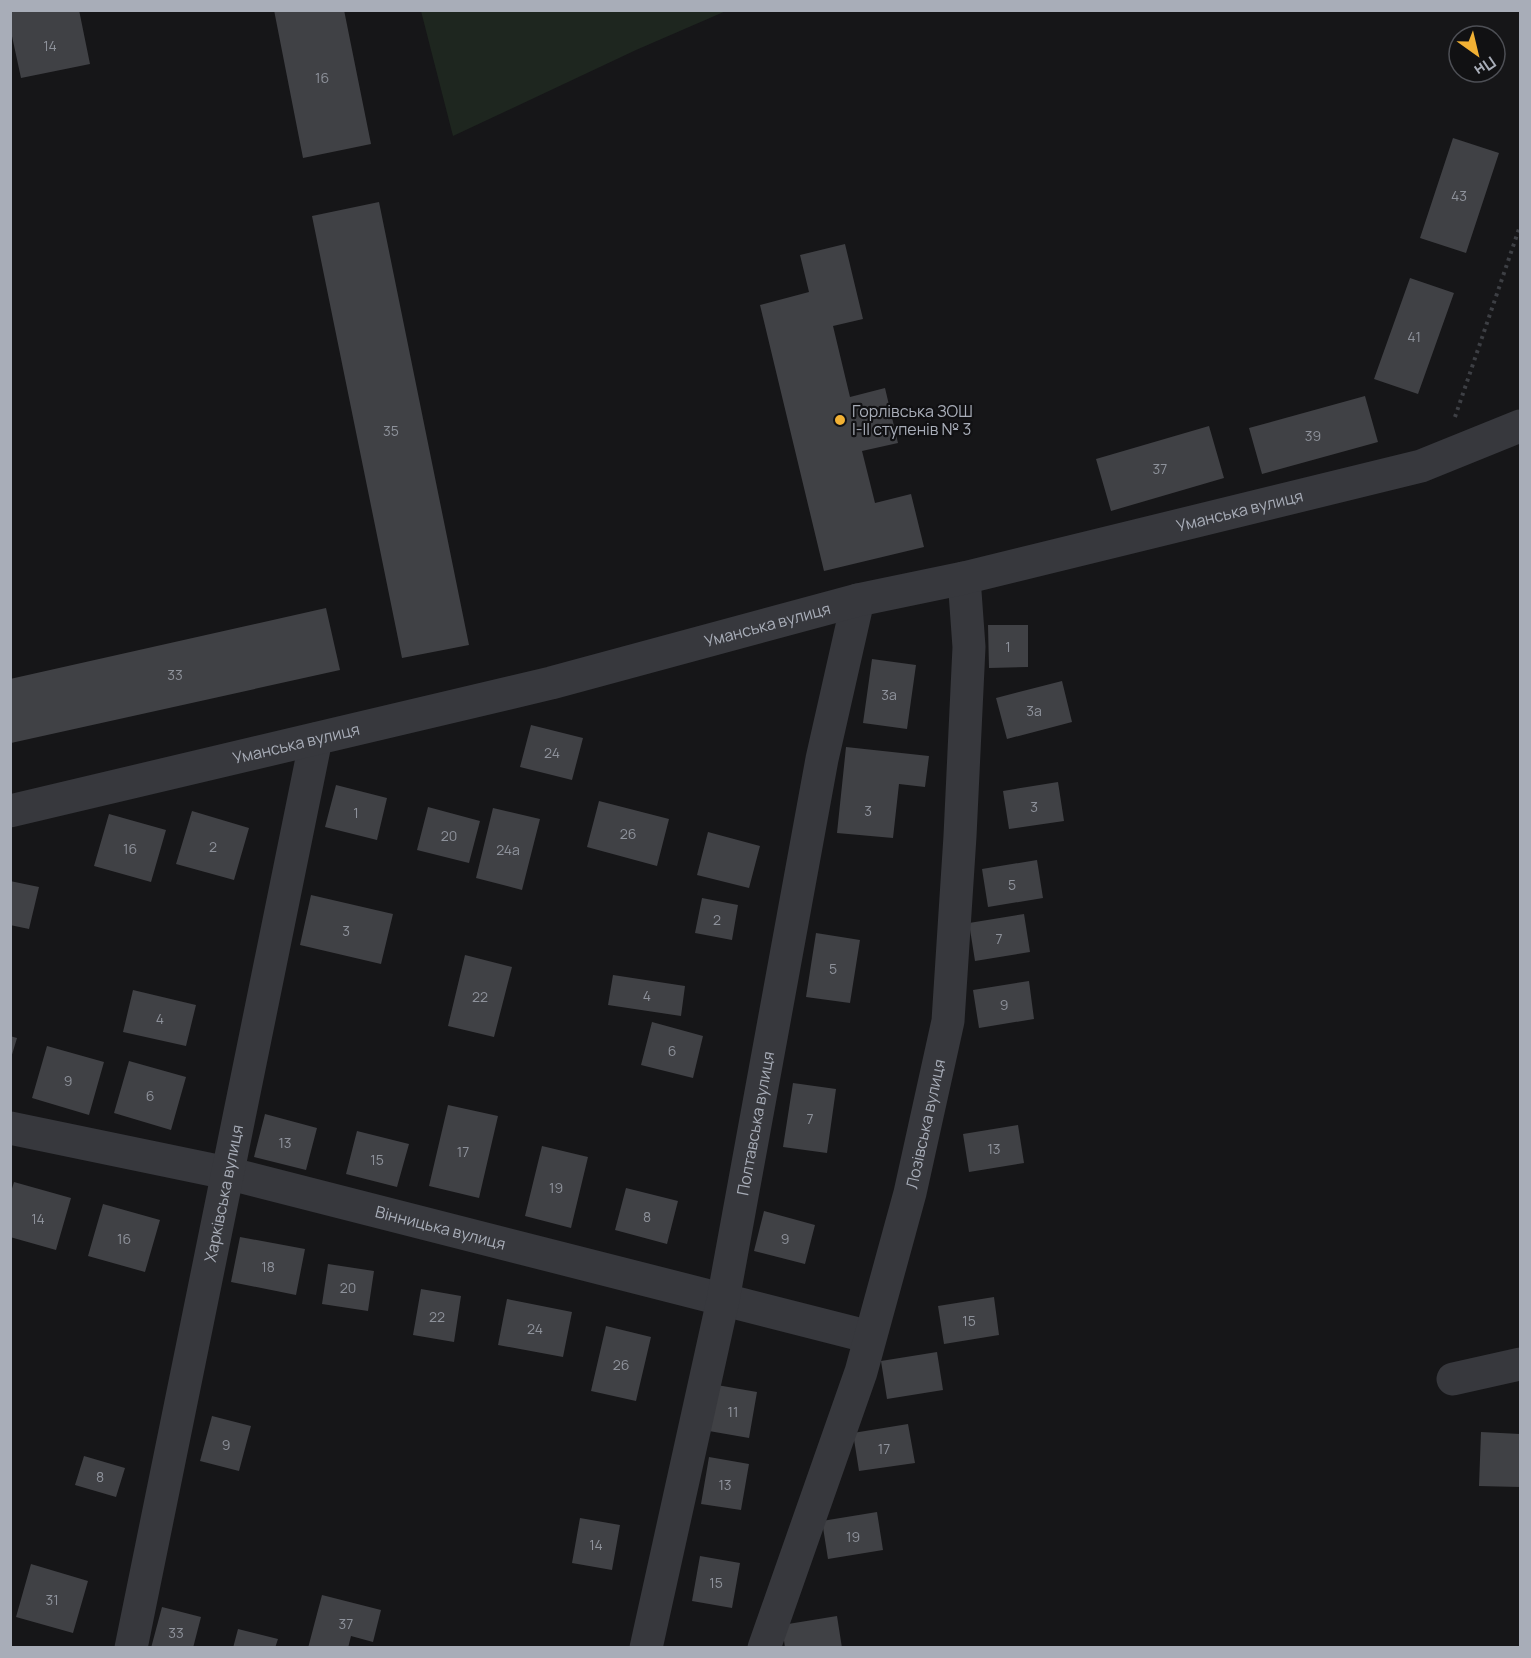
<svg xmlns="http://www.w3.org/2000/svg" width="1531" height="1658" viewBox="0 0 1531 1658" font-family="Manrope,sans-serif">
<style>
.green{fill:#1e261f}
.building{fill:#404145}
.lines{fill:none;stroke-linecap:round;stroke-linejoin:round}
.path{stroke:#3d3f44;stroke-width:4;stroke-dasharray:3 4.5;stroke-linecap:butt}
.minor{stroke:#37383d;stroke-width:33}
.tertiary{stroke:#37383d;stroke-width:33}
.poi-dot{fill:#f2b134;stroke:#111113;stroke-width:2}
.labels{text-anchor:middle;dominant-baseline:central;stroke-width:4.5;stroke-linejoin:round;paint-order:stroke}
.number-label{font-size:14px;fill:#8e929b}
.poi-label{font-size:16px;fill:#a8adb8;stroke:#111113;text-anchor:start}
.street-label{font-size:16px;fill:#a8adb8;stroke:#111113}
</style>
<rect width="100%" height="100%" fill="#161618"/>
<path class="green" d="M421 11V10L726 11 636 50 453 136Z"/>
<path class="building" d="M10 10H79L90 64 21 78 10 27Z
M274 10H344L371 144 303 158Z
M1453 138 1499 153 1466 253 1420 238Z
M379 202 469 645 402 658 312 216Z
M845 244 863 319 833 326 850 397 885 388 898 443 862 451 875 503 911 494 924 547 824 571 760 305 809 292 800 255Z
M1410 278 1454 293 1418 394 1374 379Z
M1365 396 1378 442 1262 474 1249 428Z
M1209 426 1224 478 1111 511 1096 459Z
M326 608 340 670 11 743 10 679Z
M988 625H1028V667L989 668Z
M872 659 916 665 907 729 863 723Z
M1062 681 1072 722 1007 739 996 698Z
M531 725 583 738 572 780 520 767Z
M846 747 929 756 925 787 899 784 893 838 837 833Z
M1058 782 1064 821 1009 829 1003 791Z
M336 785 387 798 377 840 325 827Z
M599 801 669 819 657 866 587 847Z
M428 807 480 821 469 863 417 850Z
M493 808 540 819 522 890 476 878Z
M192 811 249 828 234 880 176 864Z
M109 814 166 830 151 882 94 866Z
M708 832 760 846 749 888 697 875Z
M1037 860 1043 898 988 907 982 869Z
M10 881 39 887 29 929 10 925Z
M311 895 393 914 381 964 300 945Z
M702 898 738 905 732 940 695 933Z
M1024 914 1030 952 975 961 969 923Z
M816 933 860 940 850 1003 806 997Z
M465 955 512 967 494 1037 448 1026Z
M613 975 685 986 681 1016 608 1005Z
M1029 981 1034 1019 979 1028 973 990Z
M133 990 196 1005 186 1046 123 1032Z
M652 1022 703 1036 693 1078 641 1065Z
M10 1036 17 1038 11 1058H10Z
M47 1046 104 1062 89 1115 32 1098Z
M129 1061 186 1077 171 1130 114 1113Z
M793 1083 836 1089 827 1153 783 1147Z
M448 1105 498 1116 479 1198 429 1186Z
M265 1114 317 1128 306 1170 254 1157Z
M1018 1125 1024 1163 969 1172 963 1134Z
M357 1131 409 1144 397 1187 346 1174Z
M542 1146 588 1157 571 1228 525 1216Z
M14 1182 71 1198 56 1250 10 1237V1195Z
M626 1188 678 1201 667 1244 615 1230Z
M103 1204 160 1220 145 1272 88 1256Z
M764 1211 815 1225 805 1264 754 1251Z
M240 1237 305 1249 296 1295 231 1282Z
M328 1264 374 1271 368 1311 322 1304Z
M421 1289 461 1296 454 1342 413 1335Z
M994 1297 999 1335 944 1344 938 1306Z
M507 1299 572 1312 563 1357 498 1345Z
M606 1326 651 1337 636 1401 591 1391Z
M937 1352 943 1390 887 1399 881 1361Z
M717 1385 757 1392 749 1438 709 1431Z
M212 1416 251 1426 239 1471 200 1461Z
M908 1424 915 1463 859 1471 853 1433Z
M1481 1432 1520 1434V1487L1479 1486Z
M84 1456 125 1468 116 1497 75 1485Z
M709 1457 749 1464 741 1510 701 1504Z
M877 1512 883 1550 828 1559 822 1521Z
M580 1518 620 1525 612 1570 572 1563Z
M700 1556 740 1563 732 1608 692 1601Z
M31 1564 88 1581 73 1633 16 1617Z
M322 1595 381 1610 373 1642 351 1636 348 1648H308Z
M162 1607 201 1617 193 1648H151Z
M837 1616 842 1648H785L782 1625Z
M238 1629 278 1639 275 1648H233Z"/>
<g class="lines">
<path class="path" d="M1455 417 1520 226"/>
<g class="minor">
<path id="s1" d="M10 1128 227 1173 870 1337"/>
<path d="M1453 1379 1520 1364"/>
<path id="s2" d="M131 1648 316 739"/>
<path id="s3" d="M646 1648 723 1300 822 759 858 600"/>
<path id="s4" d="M764 1648 861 1372 910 1193 948 1021 960 836 969 647 964 578"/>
</g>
<path class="tertiary" id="s5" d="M10 811 551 683 858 600 964 578 1421 466 1520 426"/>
</g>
<circle class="poi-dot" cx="840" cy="420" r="6"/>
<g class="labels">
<g class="number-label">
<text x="50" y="45">14</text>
<text x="322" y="77">16</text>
<text x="1459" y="195">43</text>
<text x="1414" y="336">41</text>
<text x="391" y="430">35</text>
<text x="1313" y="435">39</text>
<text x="1160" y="468">37</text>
<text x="1008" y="646">1</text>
<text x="175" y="674">33</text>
<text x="889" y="694">3а</text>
<text x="1034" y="710">3а</text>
<text x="552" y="752">24</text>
<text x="1034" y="806">3</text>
<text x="868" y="810">3</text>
<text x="356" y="812">1</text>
<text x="628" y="833">26</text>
<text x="449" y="835">20</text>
<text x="213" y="846">2</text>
<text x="130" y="848">16</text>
<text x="508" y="849">24а</text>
<text x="1012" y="884">5</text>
<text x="717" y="919">2</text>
<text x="346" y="930">3</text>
<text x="999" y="938">7</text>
<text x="833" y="968">5</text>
<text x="647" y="995">4</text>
<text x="480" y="996">22</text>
<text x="1004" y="1004">9</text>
<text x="160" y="1018">4</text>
<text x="672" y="1050">6</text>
<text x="68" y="1080">9</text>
<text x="150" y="1095">6</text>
<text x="810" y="1118">7</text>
<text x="285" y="1142">13</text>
<text x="994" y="1148">13</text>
<text x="463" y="1151">17</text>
<text x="377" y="1159">15</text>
<text x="556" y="1187">19</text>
<text x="647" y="1216">8</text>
<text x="38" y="1218">14</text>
<text x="124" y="1238">16</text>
<text x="785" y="1238">9</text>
<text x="268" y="1266">18</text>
<text x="348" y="1287">20</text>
<text x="437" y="1316">22</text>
<text x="969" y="1320">15</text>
<text x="535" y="1328">24</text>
<text x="621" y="1364">26</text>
<text x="733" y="1411">11</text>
<text x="226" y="1444">9</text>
<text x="884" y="1448">17</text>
<text x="100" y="1476">8</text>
<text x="725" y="1484">13</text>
<text x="853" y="1536">19</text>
<text x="596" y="1544">14</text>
<text x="716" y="1582">15</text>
<text x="52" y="1599">31</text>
<text x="346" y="1623">37</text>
<text x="176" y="1632">33</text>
</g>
<g class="poi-label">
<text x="852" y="411">Горлівська ЗОШ<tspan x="852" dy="18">І-ІІ ступенів № 3</tspan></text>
</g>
<g class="street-label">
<text stroke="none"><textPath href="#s5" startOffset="1266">Уманська вулиця</textPath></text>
<text stroke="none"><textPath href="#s5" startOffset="780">Уманська вулиця</textPath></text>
<text stroke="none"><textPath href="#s5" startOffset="294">Уманська вулиця</textPath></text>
<text stroke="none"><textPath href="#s4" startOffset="549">Лозівська вулиця</textPath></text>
<text stroke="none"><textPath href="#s3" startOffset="536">Полтавська вулиця</textPath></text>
<text stroke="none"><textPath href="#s2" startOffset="464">Харківська вулиця</textPath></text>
<text stroke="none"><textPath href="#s1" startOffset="442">Вінницька вулиця</textPath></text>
</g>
</g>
<rect width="1531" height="1658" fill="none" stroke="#a8adb8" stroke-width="24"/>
<g transform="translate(1477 54) rotate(146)"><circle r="28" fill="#111113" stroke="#4d4f55" stroke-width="1.5"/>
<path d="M0-4.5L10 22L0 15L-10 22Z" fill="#f2b134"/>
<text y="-9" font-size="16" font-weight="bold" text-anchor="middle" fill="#a8adb8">Пн</text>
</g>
</svg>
